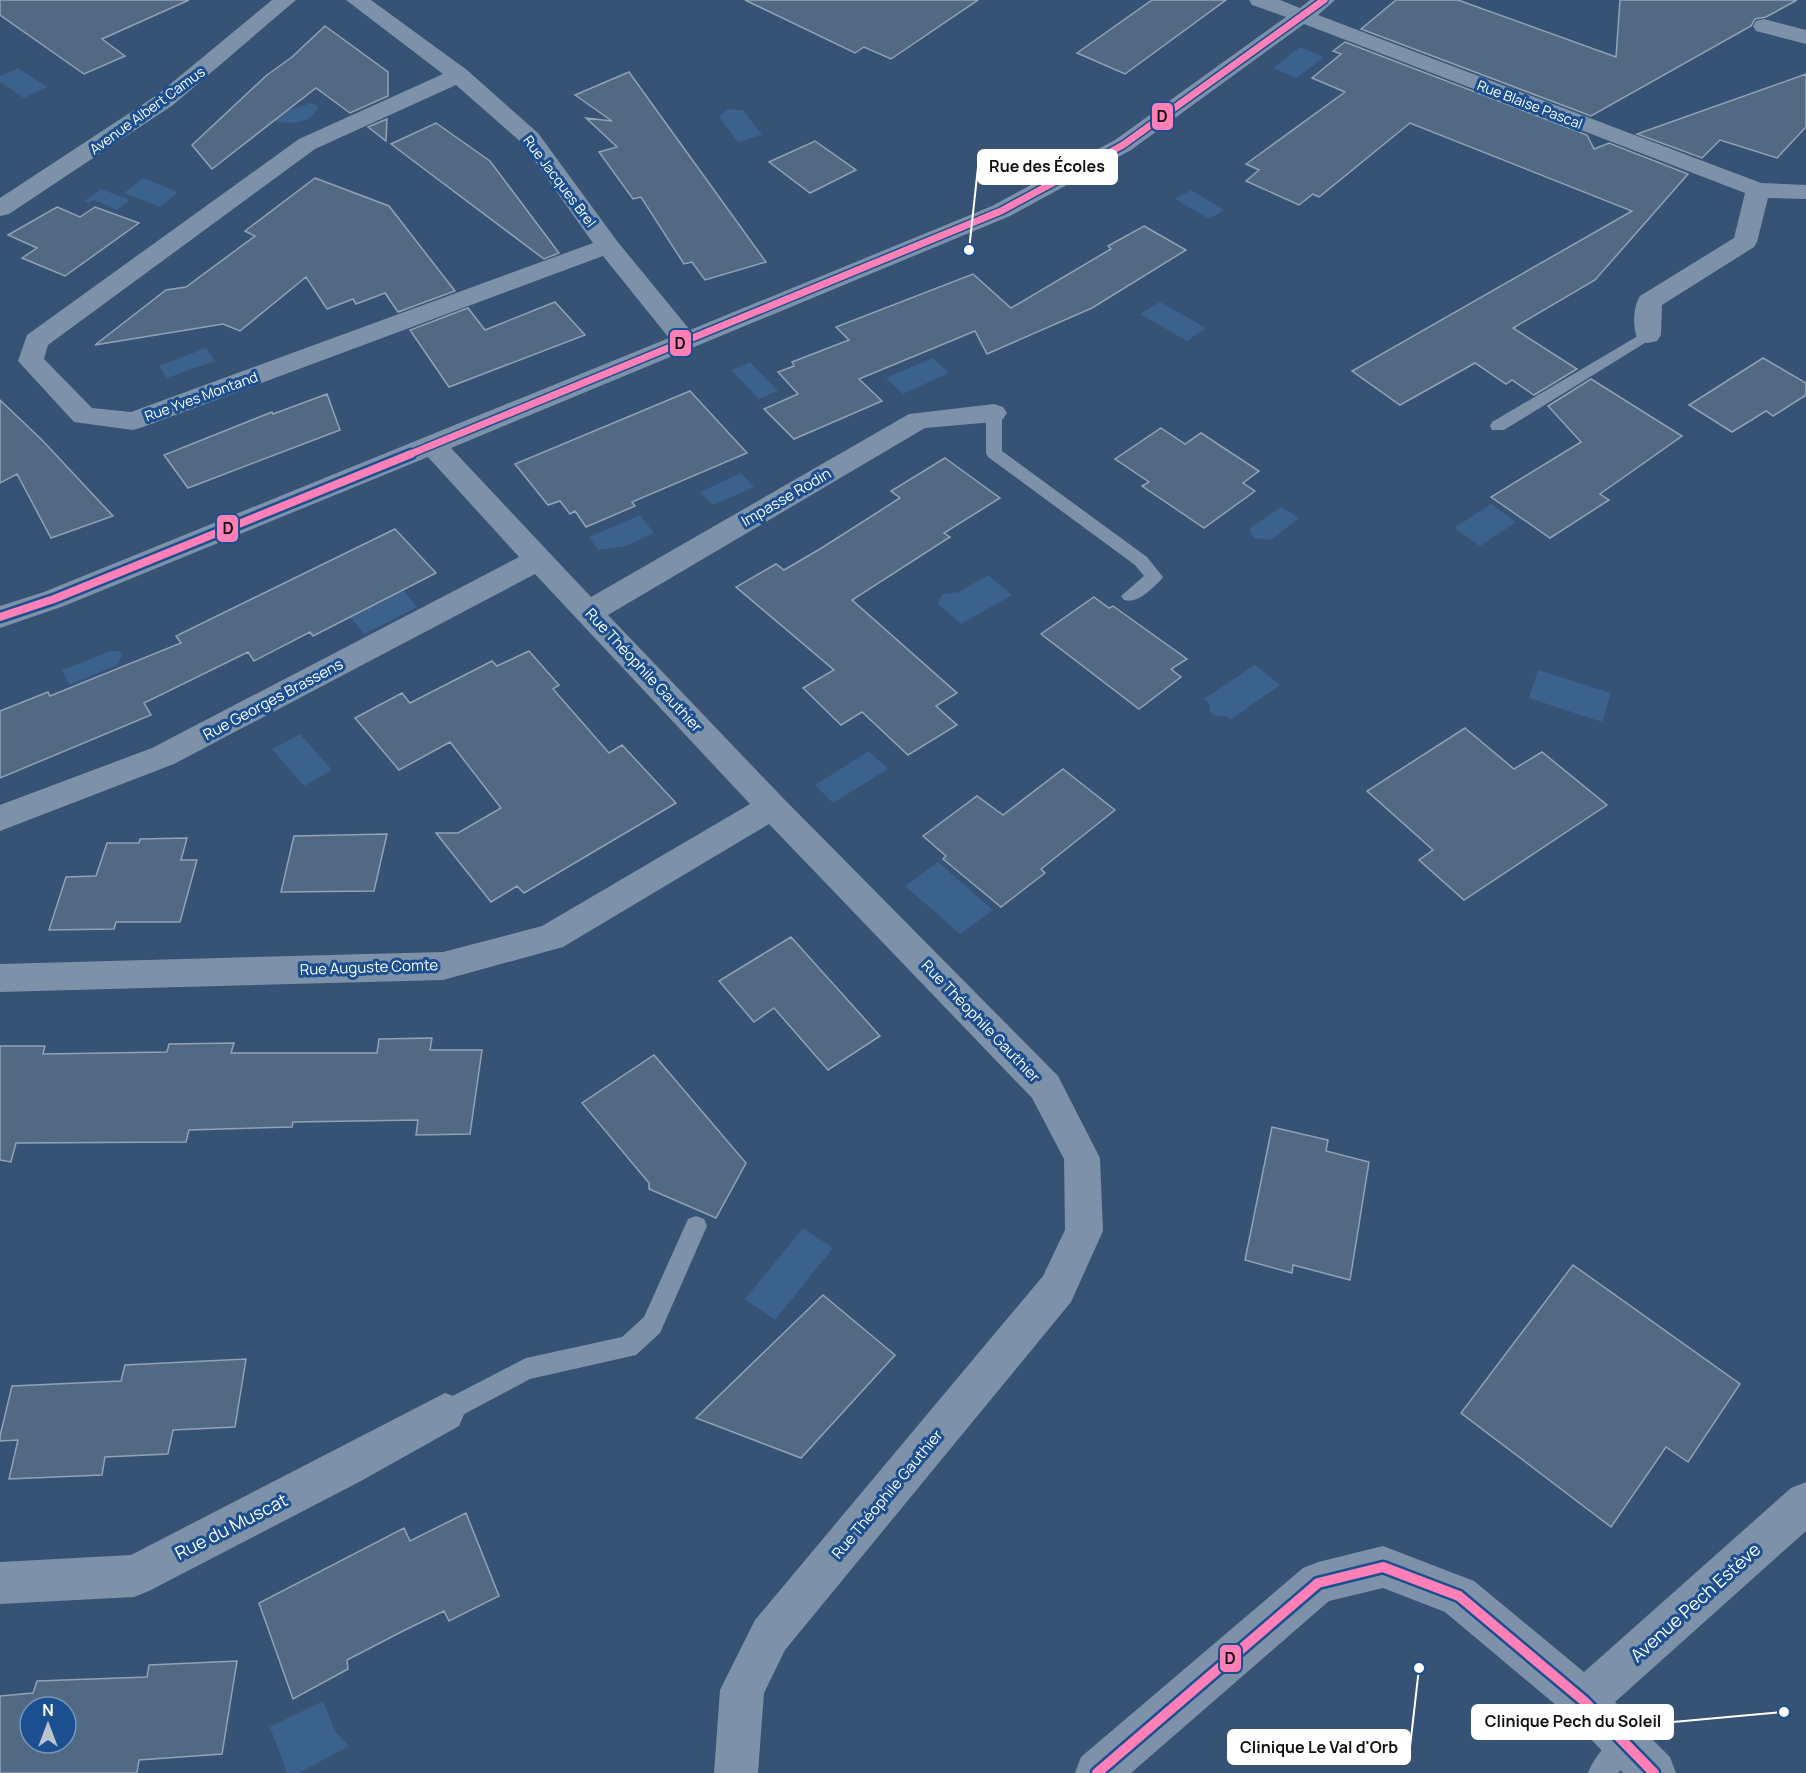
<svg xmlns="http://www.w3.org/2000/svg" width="1806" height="1773" viewBox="0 0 1806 1773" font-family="Manrope,sans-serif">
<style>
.water{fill:#3b618d}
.building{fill:#526984;stroke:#92a2b6;stroke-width:1.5;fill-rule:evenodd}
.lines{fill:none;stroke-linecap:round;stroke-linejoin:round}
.service{fill:#7d92a8;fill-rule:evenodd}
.minor{fill:#7d92a8;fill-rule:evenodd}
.tertiary{fill:#7d92a8;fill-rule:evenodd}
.bus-1-far2-casing{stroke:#1b4f8f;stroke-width:10}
.bus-1-far1-casing{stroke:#1b4f8f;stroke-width:13}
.bus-1-casing{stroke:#1b4f8f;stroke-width:15}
.bus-1-far2{stroke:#ff80b7;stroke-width:7}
.bus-1-far1{stroke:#ff80b7;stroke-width:8}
.bus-1{stroke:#ff80b7;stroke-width:10}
.labels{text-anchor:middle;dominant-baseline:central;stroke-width:6;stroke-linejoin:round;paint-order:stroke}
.far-street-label{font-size:14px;fill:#fff;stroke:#1b4f8f}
.street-label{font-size:15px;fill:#fff;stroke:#1b4f8f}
.near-street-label{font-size:18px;fill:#fff;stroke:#1b4f8f}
.leader{fill:none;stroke:#fff;stroke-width:2}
.callout-dot{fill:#fff;stroke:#1b4f8f;stroke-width:2}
.callout{fill:#fff;stroke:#fff;stroke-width:2}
.callout-label{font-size:16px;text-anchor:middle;font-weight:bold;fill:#111}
.line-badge{stroke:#1b4f8f;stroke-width:2}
.pale-badge-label{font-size:16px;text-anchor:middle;font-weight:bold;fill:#111}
</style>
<rect width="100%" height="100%" fill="#365274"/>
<path class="water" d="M1300 47 1324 57 1296 78 1273 68Z
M18 68 47 87 24 98 0 82V76Z
M312 103 318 107C311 129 277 123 260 118L280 105 290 109Z
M727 109 743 110 762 135 738 142 719 117Z
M143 178 178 192 160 207 124 193Z
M101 189 130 200 117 210 94 200 89 203 84 201Z
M1191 190 1224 210 1209 219 1175 199Z
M1160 302 1206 328 1187 341 1140 314Z
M206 348 215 361 167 378 159 366Z
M933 358 949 373 903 394 886 378Z
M750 362 778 391 759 399 731 370Z
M741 473 754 487 713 505 700 492Z
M1491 504 1516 522 1480 546 1454 528Z
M1281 507 1299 518 1271 540 1255 538 1250 533V528Z
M640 515 654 533 626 546 598 550 589 537Z
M988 575 1012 595 961 624 938 604 942 594 959 592Z
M403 590 417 607 364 634 350 617Z
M111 651H118L123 654 117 665 69 685 62 670Z
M1255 665 1280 685 1230 720 1225 716H1216L1210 712V704L1204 699Z
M1538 670 1611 693 1602 722 1529 698Z
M300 734 332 770 304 786 272 749Z
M869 751 888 769 833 803 815 785Z
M938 862 993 910 960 934 905 886Z
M803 1228 833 1248 775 1320 745 1299Z
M323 1701 335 1731 349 1746 299 1773H287L270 1727Z"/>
<path class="building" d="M0 0H189L102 39 125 56 84 74 0 15Z
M745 0H978L891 59 864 47 855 53Z
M1152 0H1226L1125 74 1077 53Z
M1396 0H1458L1616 57 1620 0H1797L1766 17 1755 19 1751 26 1591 116 1361 29Z
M325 26 388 72V96L350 113 316 88 212 169 192 145 267 75 292 57Z
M1345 42 1587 135 1594 149 1609 143 1688 174 1595 280 1513 328 1577 369 1534 395 1512 380 1506 384 1475 363 1400 405 1352 371 1632 211 1410 123 1319 197 1313 194 1299 205 1246 181 1259 170 1246 164 1345 92 1312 78 1341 54 1333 51Z
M629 72 670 129 766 262 705 280 692 262 684 264 641 197 633 199 599 152 617 147 586 118 612 121 575 95Z
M1806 74V127L1777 158 1720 140 1702 158 1637 134Z
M387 119 386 141 368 127Z
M436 123 490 161 559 253 544 259 391 144Z
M815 141 856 170 810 193 769 162Z
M315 178 389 206 455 291 398 312 385 293 356 304 353 299 327 309 306 277 240 331 223 324 95 345 166 290 186 287 255 236 245 231Z
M57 207 80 217 95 207 139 223 65 276 22 258 37 248 8 235Z
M1144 226 1186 250 1092 308 987 354 975 331 859 379 882 401 794 439 764 409 798 394 778 372 794 366 792 362 849 340 836 327 973 274 1011 308 1111 249 1108 246Z
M555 302 585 335 449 387 410 330 468 308 485 330Z
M1763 358 1806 383V395L1773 416 1766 411 1732 432 1689 405Z
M1591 379 1682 436 1600 494 1609 500 1550 538 1491 497 1581 442 1548 406Z
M690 391 747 453 632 502 635 506 586 527 575 511 570 514 560 501 548 505 515 464Z
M327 394 340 430 188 488 164 455 272 412 273 414Z
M0 400 43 441 113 516 51 538 17 474 0 483Z
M1161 428 1185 444 1201 433 1259 471 1243 483 1255 491 1204 528 1142 486 1149 482 1115 459Z
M945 458 1000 498 944 533 950 537 852 600 957 693 936 706 957 725 908 755 862 712 841 725 803 688 834 670 736 587 776 564 784 570 820 549 900 498 891 491Z
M395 529 436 573 313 636 310 632 254 661 248 652 144 703 151 715 0 778V711L48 692 50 696 181 643 176 636Z
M1094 597 1109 608 1113 606 1187 659 1171 669 1181 677 1139 709 1041 634Z
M529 651 559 685 553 689 609 753 622 745 676 803 524 893 517 886 491 902 436 833H458L501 808 450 742 399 770 355 718 402 693 410 703 492 661 497 666Z
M1465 728 1514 769 1542 752 1607 805 1464 900 1419 860 1433 850 1367 791Z
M1063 769 1115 810 1041 869 1045 873 1001 907 943 859 946 856 923 836 977 796 1003 815Z
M387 834 374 891 281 892 294 836Z
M187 838 181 860H197L180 922H116L114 929 49 930 66 877 96 876 107 843H139L140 839Z
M791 937 880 1036 828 1070 774 1008 754 1022 719 981Z
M432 1038 430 1050H482L470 1134 416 1135 418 1120 293 1122 292 1127 189 1130 186 1142 16 1143 11 1162 0 1160V1046H45L43 1054 167 1052 169 1044 234 1043 231 1053H377L379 1039Z
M654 1055 746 1163 716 1218 649 1189V1183L582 1103Z
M1272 1127 1328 1140 1326 1151 1369 1162 1350 1280 1293 1265 1292 1273 1245 1260Z
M1573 1265 1740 1384 1688 1462 1666 1447 1611 1527 1461 1413Z
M823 1295 895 1355 801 1458 696 1418Z
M246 1359 235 1427 173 1430 168 1454 105 1457 102 1475 9 1479 18 1440 0 1441V1436L12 1386 121 1381 125 1365Z
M466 1513 499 1596 449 1621 444 1611 403 1631 347 1660 348 1669 293 1699 259 1603 404 1528 410 1541Z
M237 1661 222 1754 139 1760 137 1773H0V1696L33 1693 37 1681 147 1677 149 1665ZM30 1707H66V1743H30Z"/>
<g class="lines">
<path class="service" d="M1648 330 1653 332 1656 335 1653 338 1504 430H1492L1490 426 1492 422Z
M994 408 1000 409 1002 413V451L1147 557 1163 577 1160 581C1150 590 1138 604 1124 600L1121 596 1144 576 1135 565 988 457 986 453V413L988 409Z
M696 1216 704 1219 707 1226 660 1333 636 1355 530 1379 453 1420 445 1423 437 1420 433 1412 437 1404 526 1358 622 1337 644 1317 688 1219Z
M1626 1731 1635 1735 1639 1744 1635 1753 1618 1773H1588C1594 1757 1610 1738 1626 1731Z"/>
<path class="minor" d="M346 0H371L467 70 538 133 617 241 690 330 992 206 1115 140 1286 17 1252 5 1249 0H1280L1300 8 1310 0H1335L1318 15 1761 183 1806 185V199L1768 198 1757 242 1754 247 1662 305 1661 335 1657 341 1648 343 1639 341C1632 331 1633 306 1640 296L1734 238 1745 193 1304 24 1131 150 1010 216 451 448 591 597 909 414 994 404 1003 407 1007 413 1003 419 994 422 925 428 608 615 783 798 1058 1076 1100 1158 1103 1231 1071 1302 785 1650 764 1693 758 1773H714L720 1690 755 1620 1043 1276 1065 1230 1064 1159 1032 1098 769 824 563 947 443 980 0 992V964L443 952 542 926 750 804 535 574 174 764 0 831V805L152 748 519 557 428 457 64 606 0 628V606L44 592 669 338 603 256 143 427 133 430 74 422 18 361 27 335 299 139 443 74ZM456 85 522 143 593 243 131 412 92 408 44 359 48 345 315 149Z
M1764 19 1806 30V44L1756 31 1753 26 1756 21Z
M445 1393 459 1398 465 1412 459 1426 361 1481 149 1591 134 1597 0 1604V1562L131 1555Z
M1806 1482V1531L1615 1702 1670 1757 1676 1773H1623L1569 1716 1445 1612 1383 1588 1329 1601 1131 1773H1075L1081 1757 1303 1568 1318 1562 1383 1546 1474 1581 1584 1672 1791 1488Z"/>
<path class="tertiary" d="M272 0H296L173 105 9 214 0 216V198L157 95Z"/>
<g class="bus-1-far2-casing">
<path id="bus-1-far2" d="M408 455 1001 211 1123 145 1324 0"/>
</g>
<g class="bus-1-far1-casing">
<path id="bus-1-far1" d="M0 617 54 599 411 454"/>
</g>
<g class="bus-1-casing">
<path id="bus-1" d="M1097 1773 1318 1583 1383 1567 1459 1596 1584 1701 1654 1773"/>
</g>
<use href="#bus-1-far2" class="bus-1-far2"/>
<use href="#bus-1-far1" class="bus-1-far1"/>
<use href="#bus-1" class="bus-1"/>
</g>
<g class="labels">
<g class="far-street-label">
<text transform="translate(1530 104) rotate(21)">Rue Blaise Pascal</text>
<text transform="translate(147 110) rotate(-36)">Avenue Albert Camus</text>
<text transform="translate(560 181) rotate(53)">Rue Jacques Brel</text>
<text transform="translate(201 396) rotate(-20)">Rue Yves Montand</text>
</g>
<g class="street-label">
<text transform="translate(786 497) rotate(-30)">Impasse Rodin</text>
<text transform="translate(644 670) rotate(47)">Rue Théophile Gauthier</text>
<text transform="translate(273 699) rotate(-28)">Rue Georges Brassens</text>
<text transform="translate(369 967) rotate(-2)">Rue Auguste Comte</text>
<text transform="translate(981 1021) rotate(46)">Rue Théophile Gauthier</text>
<text transform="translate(887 1494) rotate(-50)">Rue Théophile Gauthier</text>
</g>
<g class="near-street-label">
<text transform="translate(231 1526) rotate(-27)">Rue du Muscat</text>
<text transform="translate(1695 1602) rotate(-42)">Avenue Pech Estève</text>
</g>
</g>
<path class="leader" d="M969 250L978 167M1784 1712L1673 1722M1419 1668L1410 1747"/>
<g class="callout-dot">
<circle cx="969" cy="250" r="6"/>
<circle cx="1784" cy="1712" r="6"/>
<circle cx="1419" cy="1668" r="6"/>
</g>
<g class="callout">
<rect x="978" y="150" width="139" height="34" rx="6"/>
<rect x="1472" y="1705" width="201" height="34" rx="6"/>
<rect x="1228" y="1730" width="182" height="34" rx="6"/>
</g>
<g class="callout-label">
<text x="1047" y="172">Rue des Écoles</text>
<text x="1573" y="1727">Clinique Pech du Soleil</text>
<text x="1319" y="1753">Clinique Le Val d'Orb</text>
</g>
<g class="line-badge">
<rect x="1151" y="102" width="23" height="29" rx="6" fill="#ff80b7"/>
<rect x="669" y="329" width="23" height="28" rx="6" fill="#ff80b7"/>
<rect x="216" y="514" width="23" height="29" rx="6" fill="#ff80b7"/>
<rect x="1219" y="1644" width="23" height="29" rx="6" fill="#ff80b7"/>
</g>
<g class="pale-badge-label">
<text x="1162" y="122">D</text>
<text x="680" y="349">D</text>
<text x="228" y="534">D</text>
<text x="1230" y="1664">D</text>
</g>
<g transform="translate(48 1725)"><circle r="28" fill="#1b4f8f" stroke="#7695bc" stroke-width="1.5"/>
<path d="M0-4.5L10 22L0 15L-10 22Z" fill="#b9c2ce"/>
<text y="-9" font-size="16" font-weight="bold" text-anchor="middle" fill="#ffffff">N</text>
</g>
</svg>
